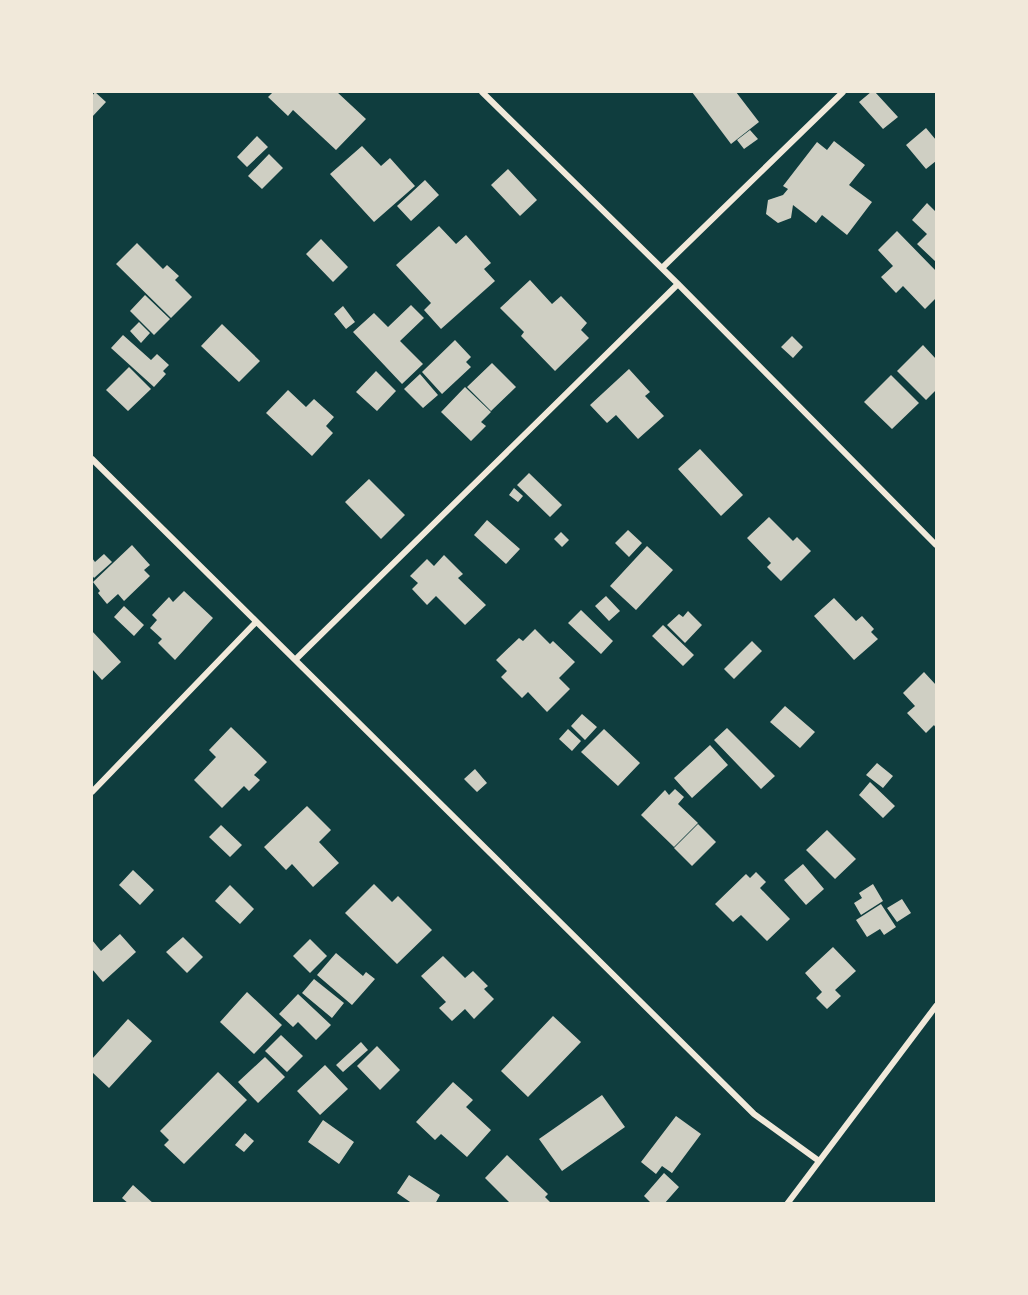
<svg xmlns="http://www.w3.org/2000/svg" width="1028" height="1295" viewBox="0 0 1028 1295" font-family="'Archivo Narrow',sans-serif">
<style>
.building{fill:#cfcfc3}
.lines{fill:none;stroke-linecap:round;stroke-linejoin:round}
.minor{stroke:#f1e9da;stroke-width:6}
</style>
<rect width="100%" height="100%" fill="#0f3d3e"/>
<path class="building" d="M95 92 106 102 92 117V96Z
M273 92H337L366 119 336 150 293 110 288 116 268 97Z
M692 92H736L759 122 731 144Z
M871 92H875L898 117 883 129 859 102Z
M926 128 936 140V161L926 169 906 145Z
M750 130 758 139 744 149 737 140Z
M257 136 268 147 247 167 237 157Z
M834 141 865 165 849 185 872 202 847 235 822 215 816 223 793 205 791 218 778 223 766 214 768 200 783 195 788 189 783 186 817 142 827 150Z
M362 146 381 166 390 158 415 186 374 222 330 174Z
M269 154 283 168 262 189 248 176Z
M508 169 537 200 520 216 491 185Z
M425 180 439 195 411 221 397 206Z
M927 203 936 212V262L917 244 927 234 912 220Z
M439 226 456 244 466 235 491 263 484 269 495 281 441 329 424 310 431 303 396 265Z
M897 231 936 271V298L925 309 903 286 896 293 881 277 893 266 878 250Z
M321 239 348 267 333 282 306 254Z
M137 243 163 269 167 265 179 276 175 280 192 297 171 318 116 264Z
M530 280 552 304 561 296 587 323 581 330 589 338 555 371 521 336 524 332 500 308Z
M145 295 170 319 154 335 130 311Z
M411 305 424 318 400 341 423 364 402 384 353 332 374 313 388 327Z
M343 306 355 322 346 329 334 314Z
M139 322 150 333 141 343 130 331Z
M222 324 260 361 239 382 201 346Z
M123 335 151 360 157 354 169 365 163 371 166 374 154 387 111 348Z
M792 336 803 347 793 358 781 347Z
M455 340 471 357 466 362 471 367 442 394 422 372Z
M923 345 936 359V390L926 400 897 371Z
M492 363 516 387 491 411 467 387Z
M129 367 151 389 128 411 106 390Z
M629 369 650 392 645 396 664 416 638 439 616 415 607 423 590 405Z
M376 371 396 391 377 411 356 392Z
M420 374 438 395 423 408 404 389Z
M891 375 919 403 892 429 864 402Z
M465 387 491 412 481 422 486 426 471 441 441 412Z
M288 390 306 407 314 399 334 417 326 426 333 433 312 456 266 413Z
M700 449 743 495 721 516 678 469Z
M529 473 562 505 550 517 517 485Z
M369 479 405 515 381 539 345 502Z
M514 488 523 496 518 502 509 495Z
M769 517 793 541 797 537 811 551 781 581 767 567 771 563 747 538Z
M487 520 520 549 506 564 474 535Z
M628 530 642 543 629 557 615 543Z
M561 532 569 540 562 547 554 539Z
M132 545 150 565 144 570 150 576 124 601 118 594 107 604 98 593 100 591 93 582Z
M647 546 673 570 636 610 610 586Z
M104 554 112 562 94 578 92 575V558L95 562Z
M444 555 463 574 458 578 486 605 465 625 436 596 427 605 412 589 418 583 410 576 427 559 434 566Z
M184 591 213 618 175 660 158 643 162 639 150 628 157 620 152 615 169 597 173 602Z
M606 596 620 611 609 621 595 606Z
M834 598 856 621 862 616 874 629 871 632 878 639 854 660 814 616Z
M124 606 144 625 134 636 114 617Z
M581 610 613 641 601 654 568 623Z
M688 611 702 625 685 643 667 625 679 614 683 617Z
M663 625 694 655 683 666 652 636Z
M535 629 550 644 553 641 575 662 559 678 570 689 547 712 528 692 522 698 501 677 507 671 496 660 519 638 523 641Z
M92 631 121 662 102 680 92 669Z
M752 641 762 651 734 679 724 669Z
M924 672 936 685V728L934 725 926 733 907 713 915 706 903 693Z
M785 706 815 732 800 748 770 722Z
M582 714 597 727 585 740 571 726Z
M231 727 267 762 254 775 260 780 249 791 244 786 222 808 194 780 216 757 209 750Z
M727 728 775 776 761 789 714 740Z
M568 729 581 741 572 751 559 739Z
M604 729 640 763 618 786 581 752Z
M710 745 728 765 692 798 674 778Z
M877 763 893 776 883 788 866 775Z
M475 769 487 783 477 792 464 779Z
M870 782 895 806 883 818 859 795Z
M675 789 684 797 678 804 698 823 674 847 641 815 665 790 669 795Z
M307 806 331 830 319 842 339 863 313 887 292 864 286 870 264 847Z
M698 824 716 842 692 866 674 848Z
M221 825 242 845 230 857 209 837Z
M827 830 856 859 835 879 806 850Z
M803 864 824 889 806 905 784 880Z
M133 870 154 890 140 905 119 885Z
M756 872 766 882 760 888 790 919 767 941 741 915 733 922 715 904 746 874 750 878Z
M374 884 392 902 398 896 432 930 397 964 345 913Z
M873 884 883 901 861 915 854 903 862 898 859 893Z
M230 885 254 909 240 924 215 901Z
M902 899 911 913 897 922 887 908Z
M881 904 896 927 884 935 880 929 867 937 856 920Z
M120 934 136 952 103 982 92 969V940L101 951Z
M183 937 203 957 187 973 166 952Z
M310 939 327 956 310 973 293 956Z
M833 947 856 971 835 990 841 996 827 1009 816 998 822 992 805 973Z
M336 953 363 976 366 972 375 979 352 1005 317 975Z
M443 956 465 978 473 971 488 986 484 989 494 999 474 1019 465 1009 452 1021 439 1008 446 1002 421 976Z
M314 979 344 1003 332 1018 302 993Z
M247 992 282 1025 254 1054 220 1022Z
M298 994 331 1025 316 1040 298 1022 293 1027 279 1014Z
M553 1016 581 1042 528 1097 501 1071Z
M128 1019 152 1041 109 1088 92 1072V1059Z
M281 1035 303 1056 287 1072 265 1051Z
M361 1042 368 1050 343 1072 336 1065Z
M377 1046 400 1070 380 1090 357 1066Z
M265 1057 285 1077 258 1103 238 1082Z
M325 1065 348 1089 320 1115 297 1091Z
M218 1072 247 1100 184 1164 164 1145 169 1140 160 1131Z
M453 1082 473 1100 466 1107 491 1130 467 1157 441 1134 435 1140 416 1122Z
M602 1095 625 1127 562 1171 539 1139Z
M676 1116 701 1134 672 1173 662 1166 656 1174 641 1162Z
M323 1120 354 1142 339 1164 308 1142Z
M245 1133 254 1141 244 1152 235 1145Z
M507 1155 548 1194 545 1197 552 1204H511L485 1178Z
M664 1173 679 1187 664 1204H652L644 1196Z
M409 1175 440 1195 435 1204H413L397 1193Z
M133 1185 154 1204H129L122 1198Z"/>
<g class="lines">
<path class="minor" d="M482 92 678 284 936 545
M662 268 843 92
M92 459 754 1114 819 1161
M295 660 678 284
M92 792 256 622
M787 1204 936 1006"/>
</g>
<rect width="1028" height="1295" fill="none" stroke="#f1e9da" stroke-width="186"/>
</svg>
